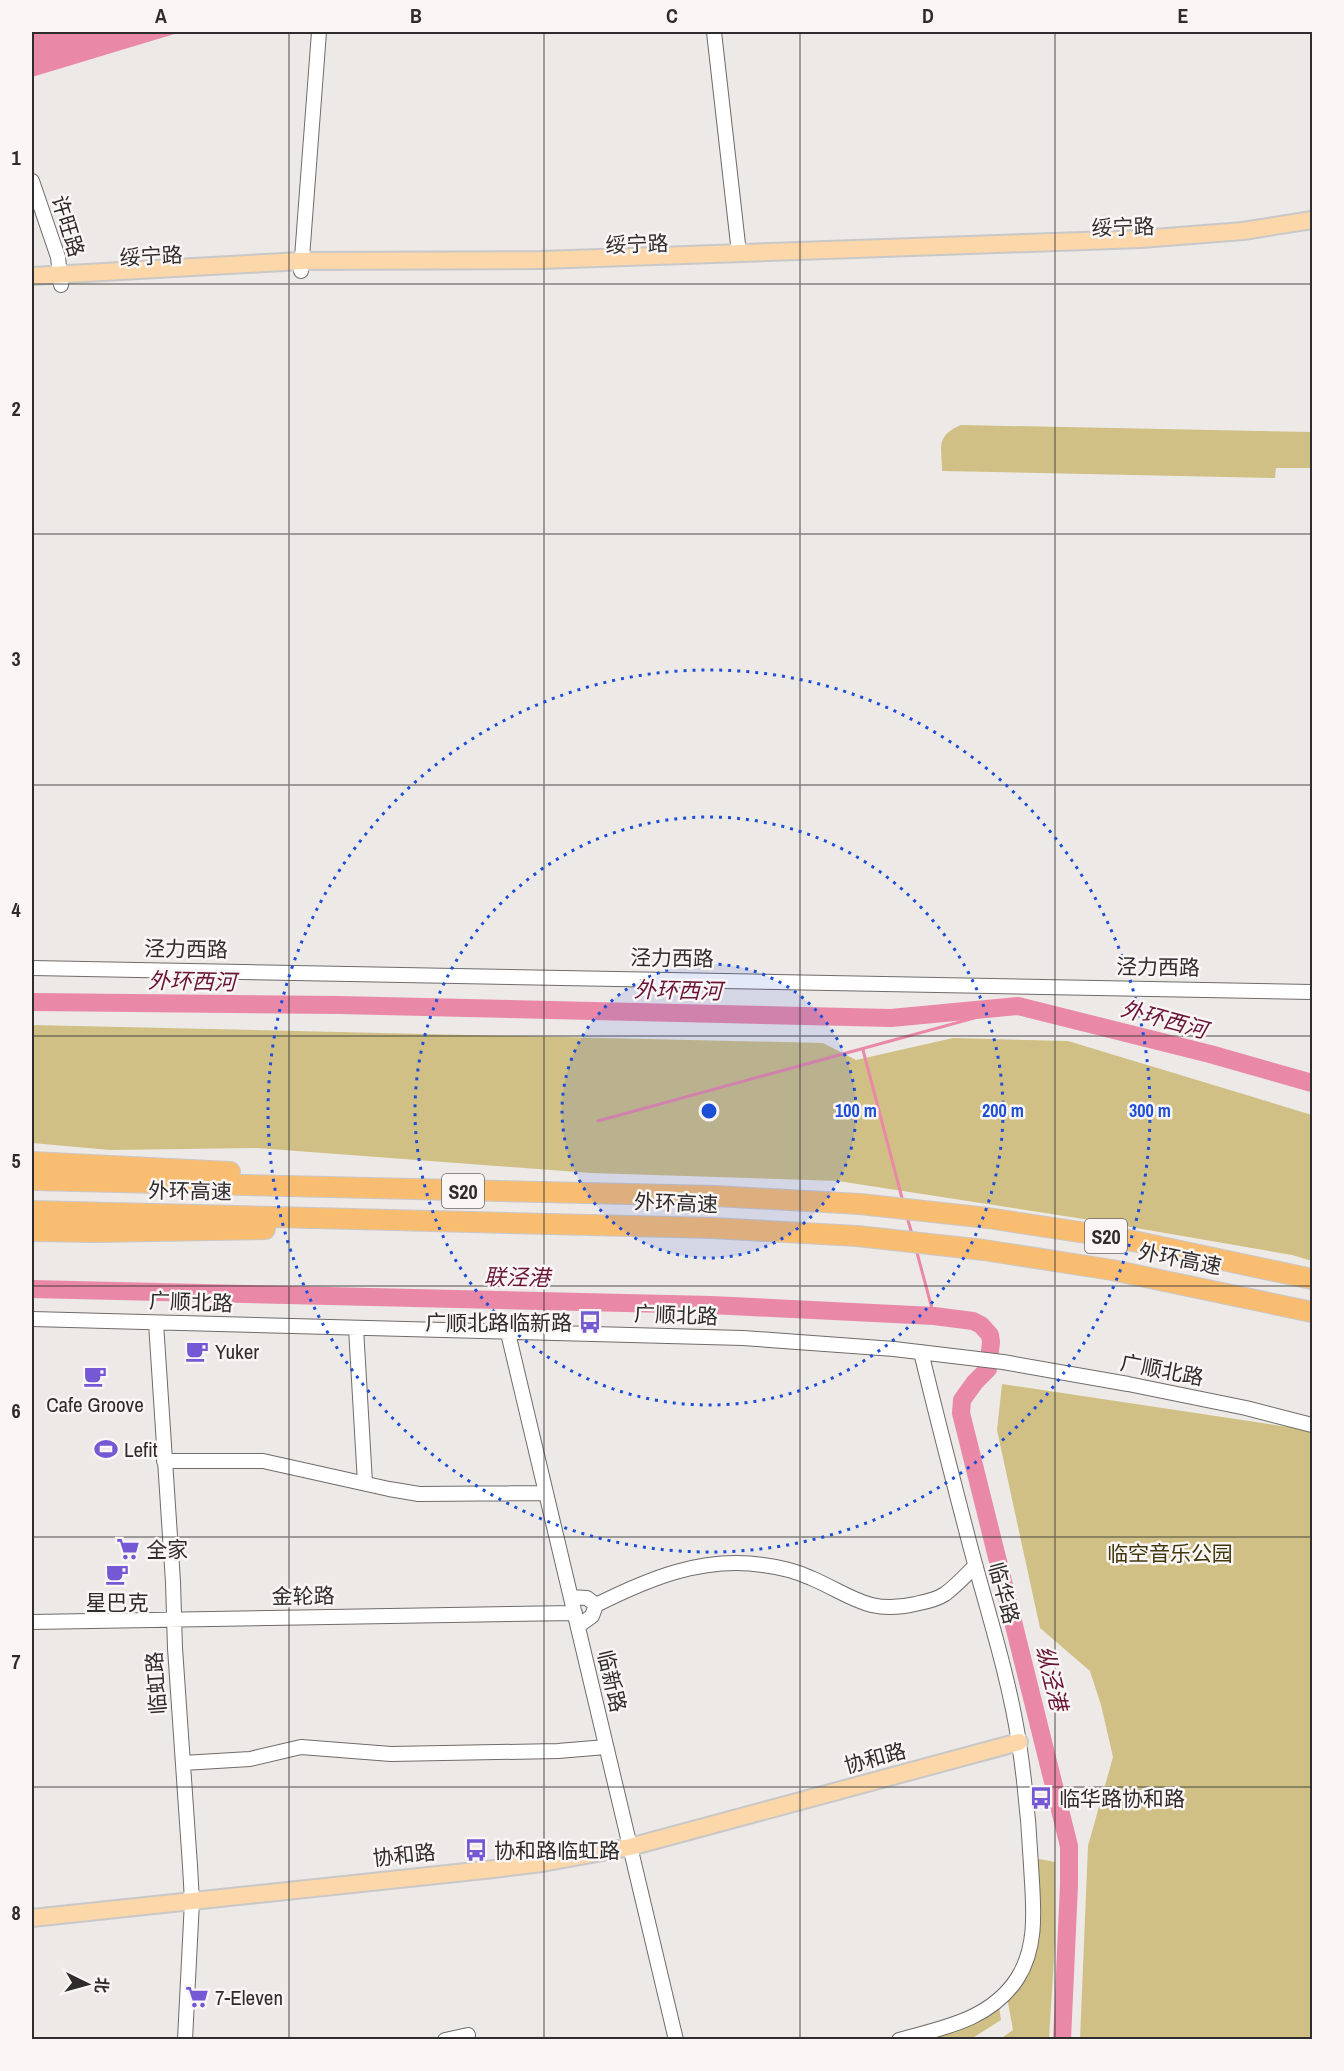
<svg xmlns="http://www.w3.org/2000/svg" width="1344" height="2071" viewBox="0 0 1344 2071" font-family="'Archivo Narrow','Noto Sans SC',sans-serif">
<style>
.green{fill:#d0c085}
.water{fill:#e989a7}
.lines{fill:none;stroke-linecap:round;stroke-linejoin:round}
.stream{stroke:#e989a7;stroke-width:3}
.river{stroke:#e989a7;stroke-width:18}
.minor-casing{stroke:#6f6c6a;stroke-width:16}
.major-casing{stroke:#c9c8c8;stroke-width:20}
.highway-casing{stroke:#c9c8c8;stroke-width:22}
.minor{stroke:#fff;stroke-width:14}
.major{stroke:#fbd7aa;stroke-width:16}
.highway{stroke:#f9bd72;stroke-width:20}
.grid{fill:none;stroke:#2e2c2c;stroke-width:1.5;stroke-opacity:0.55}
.ring{fill:none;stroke:#1d4ed8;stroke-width:3;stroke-dasharray:3 6}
.labels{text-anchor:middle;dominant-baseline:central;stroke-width:5;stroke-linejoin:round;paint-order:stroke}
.shield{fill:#faf6f5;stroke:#6b6968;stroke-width:1.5}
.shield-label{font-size:20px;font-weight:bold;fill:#2e2c2c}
.street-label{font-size:21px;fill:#2e2c2c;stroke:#faf6f5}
.poi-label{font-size:21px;fill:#2e2c2c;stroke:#faf6f5;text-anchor:start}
.park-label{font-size:21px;fill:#41370b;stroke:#faf6f5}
.water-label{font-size:22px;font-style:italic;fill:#691337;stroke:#faf6f5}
.centre{fill:#1d4ed8;stroke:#faf6f5;stroke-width:3}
.ring-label{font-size:18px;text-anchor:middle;font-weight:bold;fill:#1d4ed8;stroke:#faf6f5;stroke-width:5;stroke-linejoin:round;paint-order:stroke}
.neatline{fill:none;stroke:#2e2c2c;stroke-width:2}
.grid-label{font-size:20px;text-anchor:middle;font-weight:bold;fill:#2e2c2c}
</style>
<rect width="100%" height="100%" fill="#ede9e7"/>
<path class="green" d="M961 425 1312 432V468H1276L1275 478 942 471C942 447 935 436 961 425Z
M32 1025 823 1043 856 1060 953 1038 1068 1041 1312 1115V1261L1292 1255 1090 1220 838 1181 591 1173 257 1148 110 1150 32 1143Z
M1002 1384 1295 1428 1312 1433V2039H1080L1088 1846 1113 1757 1101 1705 1090 1671 1040 1628 997 1430Z
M1034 1858 1055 1862V1942L1049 2039 999 2040 1013 2030 1007 1997 1026 1974Z
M999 2006 1001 2020 971 2039 919 2040Z"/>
<path class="water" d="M32 32H181L32 77Z"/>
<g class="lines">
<path class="stream" d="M863 1050 903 1202
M598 1121 1018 1006
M907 1217 912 1234
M916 1249 934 1316"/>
<path class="river" d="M32 1002 339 1005 891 1018 1018 1006 1210 1054 1312 1083
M32 1289 711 1305 934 1316 973 1321 981 1325 990 1335 991 1342 988 1369 975 1382 962 1400 961 1413 1069 1846V1885L1062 2040"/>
<g class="minor-casing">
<path id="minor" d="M714 32 739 253
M32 181 58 257 61 285
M301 271 319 32
M32 968 1312 992
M32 1319 743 1338 894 1349 1003 1362 1128 1384 1246 1408 1312 1425
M156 1323 173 1582 175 1648 190 1866 192 1901 185 2040
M356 1328 365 1483
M508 1333 676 2040
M164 1461H263L389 1489 419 1494 546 1493
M571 1597 587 1598 596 1605 592 1616 578 1626
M596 1605C648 1579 702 1556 763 1565 779 1567 796 1571 811 1578 851 1595 868 1615 915 1604 925 1602 936 1600 945 1594 956 1586 966 1575 975 1566
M32 1622 575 1613
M183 1763 250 1759 301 1747 391 1754 558 1751 606 1747
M445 2040 468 2035
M899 2040C942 2028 990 2020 1017 1979 1039 1945 1033 1904 1031 1865 1029 1824 1025 1783 1019 1743 1009 1677 988 1613 971 1549 954 1484 937 1418 921 1352"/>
</g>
<g class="major-casing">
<path id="major" d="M32 276 301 261 541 260 1141 239 1243 231 1312 220
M32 1918 494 1869 542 1863 630 1847 1019 1742"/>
</g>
<g class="highway-casing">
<path id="highway" d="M32 1162 230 1172
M32 1180 715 1196 860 1204 988 1218 1119 1238 1312 1279
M32 1211 712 1228 857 1236 984 1250 1112 1270 1312 1312
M32 1231 95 1232 265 1229"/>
</g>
<use href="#minor" class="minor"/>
<use href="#major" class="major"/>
<use href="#highway" class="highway"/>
</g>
<path class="grid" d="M289 32V2040M544 32V2040M800 32V2040M1055 32V2040M32 284H1312M32 534H1312M32 785H1312M32 1036H1312M32 1286H1312M32 1537H1312M32 1787H1312"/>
<circle cx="709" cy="1111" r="147" fill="#1d4ed8" fill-opacity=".12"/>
<g class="ring">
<circle cx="709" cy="1111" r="147"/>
<circle cx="709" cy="1111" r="294"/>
<circle cx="709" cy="1111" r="441"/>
</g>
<defs>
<g id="bus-bare" transform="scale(1.8)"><path d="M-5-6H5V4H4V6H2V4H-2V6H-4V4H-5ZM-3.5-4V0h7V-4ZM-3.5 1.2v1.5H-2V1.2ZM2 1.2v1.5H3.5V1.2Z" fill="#7559d4" stroke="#faf6f5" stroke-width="2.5" paint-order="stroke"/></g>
<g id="cafe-bare" transform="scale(1.8)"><path d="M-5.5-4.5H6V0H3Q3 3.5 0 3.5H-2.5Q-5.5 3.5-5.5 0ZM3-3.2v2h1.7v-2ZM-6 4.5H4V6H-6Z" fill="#7559d4" stroke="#faf6f5" stroke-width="2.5" paint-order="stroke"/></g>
<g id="stadium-bare" transform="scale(1.8)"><path d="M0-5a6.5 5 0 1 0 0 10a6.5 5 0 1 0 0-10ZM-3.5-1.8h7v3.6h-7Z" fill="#7559d4" stroke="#faf6f5" stroke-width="2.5" paint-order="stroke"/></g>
<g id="supermarket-bare" transform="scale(1.8)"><path d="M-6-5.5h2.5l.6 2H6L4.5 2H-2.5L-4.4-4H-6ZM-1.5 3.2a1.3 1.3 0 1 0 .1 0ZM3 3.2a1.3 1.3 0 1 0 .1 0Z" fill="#7559d4" stroke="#faf6f5" stroke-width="2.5" paint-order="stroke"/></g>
</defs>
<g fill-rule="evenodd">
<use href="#bus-bare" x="590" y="1322"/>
<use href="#cafe-bare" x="197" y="1351"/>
<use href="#cafe-bare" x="95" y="1376"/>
<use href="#stadium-bare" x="106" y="1449"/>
<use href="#supermarket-bare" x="128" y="1549"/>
<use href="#cafe-bare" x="117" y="1574"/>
<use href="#bus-bare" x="1041" y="1798"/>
<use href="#bus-bare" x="476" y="1850"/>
<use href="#supermarket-bare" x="197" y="1997"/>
</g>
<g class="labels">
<g class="shield">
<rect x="442" y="1174" width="42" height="34" rx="4.5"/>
<rect x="1085" y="1219" width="42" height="34" rx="4.5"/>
</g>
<g class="shield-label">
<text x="463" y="1191">S20</text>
<text x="1106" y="1236">S20</text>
</g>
<g class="street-label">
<text transform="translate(68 226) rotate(73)">许旺路</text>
<text transform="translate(1123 227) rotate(-2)">绥宁路</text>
<text transform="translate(637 244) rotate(-2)">绥宁路</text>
<text transform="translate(151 256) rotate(-3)">绥宁路</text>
<text transform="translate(186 949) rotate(1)">泾力西路</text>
<text transform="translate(672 958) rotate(1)">泾力西路</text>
<text transform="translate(1158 967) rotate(1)">泾力西路</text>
<text transform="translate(190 1191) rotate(1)">外环高速</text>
<text transform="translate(676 1203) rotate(2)">外环高速</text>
<text transform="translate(1180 1259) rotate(11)">外环高速</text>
<text transform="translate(191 1302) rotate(2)">广顺北路</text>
<text transform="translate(676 1315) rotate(2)">广顺北路</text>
<text transform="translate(1162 1370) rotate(11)">广顺北路</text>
<text transform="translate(1004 1593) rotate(75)">临华路</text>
<text transform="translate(303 1596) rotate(-1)">金轮路</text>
<text transform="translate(612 1681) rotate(77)">临新路</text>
<text transform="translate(156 1683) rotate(-94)">临虹路</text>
<text transform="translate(875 1758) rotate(-15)">协和路</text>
<text transform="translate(404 1855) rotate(-6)">协和路</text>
</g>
<g class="poi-label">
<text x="572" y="1322" text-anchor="end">广顺北路临新路</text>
<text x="215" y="1351">Yuker</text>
<text x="95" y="1404" text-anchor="middle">Cafe Groove</text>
<text x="124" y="1449">Lefit</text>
<text x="146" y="1549">全家</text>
<text x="117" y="1602" text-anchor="middle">星巴克</text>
<text x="1059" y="1798">临华路协和路</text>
<text x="494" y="1850">协和路临虹路</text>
<text x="215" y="1997">7-Eleven</text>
</g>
<g class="park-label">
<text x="1170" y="1553">临空音乐公园</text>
</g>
<g class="water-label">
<text transform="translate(192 981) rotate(1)">外环西河</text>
<text transform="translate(678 990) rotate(1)">外环西河</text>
<text transform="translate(1164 1019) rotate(15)">外环西河</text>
<text transform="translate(517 1277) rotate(1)">联泾港</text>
<text transform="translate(1052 1678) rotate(76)">纵泾港</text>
</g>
</g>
<circle cx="709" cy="1111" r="9" class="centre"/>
<g class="ring-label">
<text x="856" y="1117">100 m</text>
<text x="1003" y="1117">200 m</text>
<text x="1150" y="1117">300 m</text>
</g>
<rect width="1344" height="2071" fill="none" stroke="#faf6f5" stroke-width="66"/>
<g transform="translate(87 1984) rotate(95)" stroke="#faf6f5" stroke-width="4.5" paint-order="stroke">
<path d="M0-4.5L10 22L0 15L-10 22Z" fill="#2e2c2c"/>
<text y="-9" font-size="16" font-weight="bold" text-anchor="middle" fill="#2e2c2c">北</text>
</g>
<rect x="33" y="33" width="1278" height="2005" class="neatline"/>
<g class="grid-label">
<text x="161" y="23">A</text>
<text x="416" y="23">B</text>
<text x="672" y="23">C</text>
<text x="928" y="23">D</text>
<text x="1183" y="23">E</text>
<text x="16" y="165">1</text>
<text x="16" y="416">2</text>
<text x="16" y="666">3</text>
<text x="16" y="917">4</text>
<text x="16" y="1168">5</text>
<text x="16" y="1418">6</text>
<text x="16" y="1669">7</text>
<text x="16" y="1920">8</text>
</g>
</svg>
